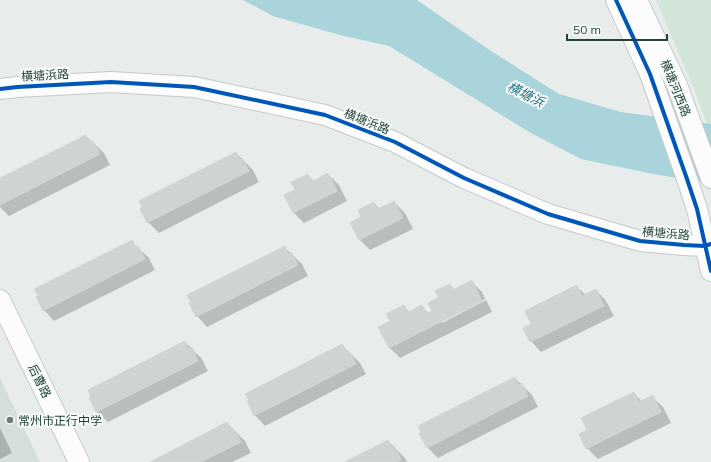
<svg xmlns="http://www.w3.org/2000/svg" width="711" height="462" viewBox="0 0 711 462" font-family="Mulish,'Noto Sans SC',sans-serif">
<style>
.built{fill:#d6dedb}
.green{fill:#d1e6d8}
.water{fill:#a9d4db}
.shadow{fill:#0003}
.building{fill:#cfd4d2;stroke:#d1d6d4}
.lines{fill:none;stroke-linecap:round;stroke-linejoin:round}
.minor-casing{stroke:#c5cac8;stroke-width:22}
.minor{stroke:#fcfcfc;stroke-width:20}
.cycleway-casing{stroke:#f7fbf9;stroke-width:6}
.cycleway{stroke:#0057b8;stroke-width:4}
.poi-dot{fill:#697e78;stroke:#f7fbf9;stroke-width:1.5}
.labels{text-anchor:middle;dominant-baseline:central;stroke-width:4;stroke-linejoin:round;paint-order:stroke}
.street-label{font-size:12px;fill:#24423a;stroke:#f7fbf9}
.poi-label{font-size:12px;fill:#24423a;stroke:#f7fbf9;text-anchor:start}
.water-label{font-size:13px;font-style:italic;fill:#1c6f80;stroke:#f7fbf9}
</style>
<rect width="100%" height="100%" fill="#e8edeb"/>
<path class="built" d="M0 378 40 462H0Z"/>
<path class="green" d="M656 0H711V136L696 94Z"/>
<path class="water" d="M243 0H417L491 51 559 94 621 112 711 124V184L648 173 581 159 531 133 389 46 340 35 273 16Z"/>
<path class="shadow" d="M86 136 104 153 110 165 9 216 0 207V179Z
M236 153 253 170 259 182 159 233 148 222Z
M328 174 339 185 347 201 304 223 293 212 296 190 308 175 314 182Z
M394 202 405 213 413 229 370 250 360 240 374 203 380 209Z
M131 241 149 258 155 270 54 321 44 310Z
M284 247 302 264 308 276 207 327 197 316Z
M471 281 482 292 485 299 442 321V323L486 300 492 312 400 358 390 348 379 327 391 321 404 307 410 312 422 306 429 314 433 312 440 298 450 285 455 290Z
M577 287 586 295 596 290 606 301 614 316 541 352 531 341 532 324Z
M185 342 202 359 208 371 108 422 97 412 90 399Z
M342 345 360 363 366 374 265 426 255 415Z
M515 378 532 395 538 407 438 458 427 447Z
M634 393 642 402 652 397 663 407 671 423 598 459 587 448 589 431Z
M227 423 245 441 251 453 232 462H152Z
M0 428 12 453 0 459Z
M388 441 405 458 407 462H347Z"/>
<path class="building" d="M86 135 90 142 93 141 100 154 0 205V178Z
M236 152 240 160 242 158 249 171 147 223 140 209 142 207 139 201Z
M328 173 337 191 293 213 284 195 295 190 291 182 308 174 312 182Z
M394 201 403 218 359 240 350 223 361 217 358 210 374 202 378 209Z
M132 240 136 247 138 246 145 259 43 311 36 297 38 296 34 289Z
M285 246 288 254 291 252 298 265 196 317 189 303 191 302 187 295Z
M472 280 482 301 389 348 378 327 390 321 386 314 404 305 408 312 422 305 427 314 432 311 428 303 439 297 435 291 450 284 453 290Z
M577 285 582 296 596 289 604 306 530 342 523 328 531 324 525 311Z
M185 341 189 349 192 347 198 361 96 412 89 398 91 397 88 390Z
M342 344 347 352 349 351 356 364 254 416 247 401 249 400 245 394Z
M515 377 519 385 522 383 528 396 427 448 419 434 421 432 418 426Z
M634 392 639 402 653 395 661 412 586 449 579 434 587 430 581 418Z
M227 422 232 430 234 429 241 442 201 462H150Z
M388 440 392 448 395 447 401 460 396 462H345Z"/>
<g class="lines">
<g class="minor-casing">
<path id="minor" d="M616 0 650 74 687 179 697 209 711 271
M637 0 677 85 711 178
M0 89 17 87 111 82 194 87 325 115 395 142 464 178 548 214 640 241 684 245 705 246 711 244
M0 300 79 462"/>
</g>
<use href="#minor" class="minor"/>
<g class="cycleway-casing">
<path id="cycleway" d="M616 0 650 74 687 179 697 209 711 271
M0 89 17 87 111 82 194 87 325 115 395 142 464 178 548 214 640 241 684 245 705 246 711 244"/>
</g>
<use href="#cycleway" class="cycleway"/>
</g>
<circle class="poi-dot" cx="10" cy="420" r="4"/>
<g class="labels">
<g class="street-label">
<text transform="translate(45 75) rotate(-3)">横塘浜路</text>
<text transform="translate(676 88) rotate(68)">横塘河西路</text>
<text transform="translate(367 121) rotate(22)">横塘浜路</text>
<text transform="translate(666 233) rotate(5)">横塘浜路</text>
<text transform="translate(40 381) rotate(64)">后曹路</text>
</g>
<g class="poi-label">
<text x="18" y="420">常州市正行中学</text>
</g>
<g class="water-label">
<text transform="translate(526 94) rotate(27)">横塘浜</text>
</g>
</g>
<path d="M567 34v6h100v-6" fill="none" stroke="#24423a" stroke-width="2"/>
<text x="573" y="34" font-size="12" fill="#24423a" stroke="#f7fbf9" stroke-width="3" paint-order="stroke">50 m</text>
</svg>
